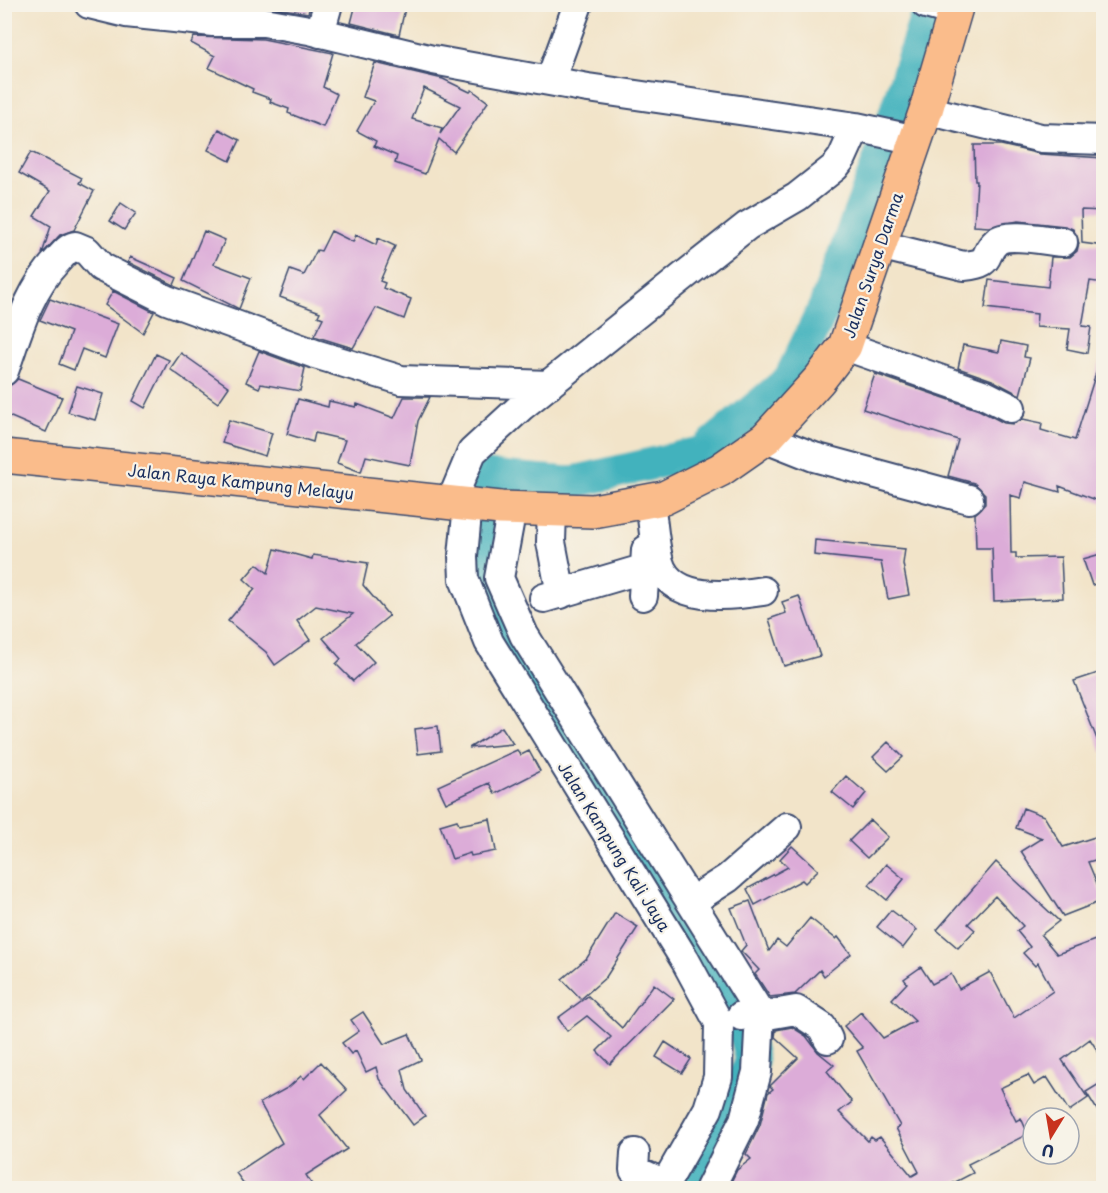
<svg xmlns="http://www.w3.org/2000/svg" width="1108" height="1193" viewBox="0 0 1108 1193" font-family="'Playpen Sans',sans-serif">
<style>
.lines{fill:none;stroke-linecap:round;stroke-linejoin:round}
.river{stroke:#42b2bd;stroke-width:33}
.building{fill:#dcacd8;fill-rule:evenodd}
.minor-casing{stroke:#3b4a6e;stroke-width:32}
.major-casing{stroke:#3b4a6e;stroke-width:36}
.minor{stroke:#fff;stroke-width:28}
.major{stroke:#fabc8b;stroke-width:33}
.labels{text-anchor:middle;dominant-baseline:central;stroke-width:4.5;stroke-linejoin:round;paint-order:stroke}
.street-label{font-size:16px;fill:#1b2f5e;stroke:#f7f3e8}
</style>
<rect width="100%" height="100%" fill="#f7f3e8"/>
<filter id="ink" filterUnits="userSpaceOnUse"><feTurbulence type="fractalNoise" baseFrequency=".0167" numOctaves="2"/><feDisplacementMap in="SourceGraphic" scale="12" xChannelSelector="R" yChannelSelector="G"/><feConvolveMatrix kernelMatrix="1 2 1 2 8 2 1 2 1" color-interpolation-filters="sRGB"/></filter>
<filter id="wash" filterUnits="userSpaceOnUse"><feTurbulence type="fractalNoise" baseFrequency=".008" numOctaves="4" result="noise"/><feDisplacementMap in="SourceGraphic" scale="24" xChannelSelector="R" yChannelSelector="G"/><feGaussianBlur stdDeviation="1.35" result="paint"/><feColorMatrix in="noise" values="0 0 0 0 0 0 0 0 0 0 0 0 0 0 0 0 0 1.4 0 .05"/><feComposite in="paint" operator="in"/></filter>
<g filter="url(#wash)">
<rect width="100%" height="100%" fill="#f2e4c9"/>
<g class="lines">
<path class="river" d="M682 1188 752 1061 737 1002 501 641 477 556 488 476 569 483 703 452 789 380 824 308 887 138 930 4"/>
</g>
<g id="blocks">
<path class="building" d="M211 4H311L308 13 264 6Z
M356 4H406L399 35 351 23Z
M194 37 263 39 333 53 323 87 337 94 323 127 288 113 289 109 270 102 271 99 252 92 253 89 209 68 215 56 191 43Z
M375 63 443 79 470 92 472 90 488 102 454 152 439 139 425 174 395 163 397 156 374 146 376 141 357 131 374 101 363 97ZM424 88 460 106 440 134 442 128 412 119Z
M219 129 240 140 230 161 208 150Z
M974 145H1001L1040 154 1104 158V211L1081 210 1082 243 1104 246V283L1090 281 1082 326 1091 327 1087 353 1067 349 1070 329 1036 327 1037 314 985 308 989 280 1048 287 1051 257H1070L1077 251 1079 243 1073 229 1065 226 1018 221 989 227 974 226 977 181H975Z
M31 152 82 178 79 183 94 191 74 230 60 235 42 254 51 226 34 216 50 191 19 173Z
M121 203 136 213 124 230 110 221Z
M204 231 225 240 214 264 251 278 239 309 183 281Z
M331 231 353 242 356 235 376 245 378 238 395 246 380 281 385 283 383 288 411 299 404 319 376 308 353 348 314 336 323 318 318 316 320 312 280 297 290 270 304 275 317 250 321 251Z
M130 257 177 278 174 285 128 262Z
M113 291 154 312 143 333 105 305Z
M50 299 118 324 105 358 82 349 74 370 59 364 71 332 40 320Z
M1001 341 1026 346 1024 357 1030 358 1020 395 992 380 958 368 963 345 999 352Z
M259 351 305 368 300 391 261 384 259 388 246 382Z
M181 353 229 387 218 403 170 369Z
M156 354 169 360 145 408 133 401Z
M1100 360H1104V503L1059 486 1060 492 1025 482 1021 498 1010 495 1011 553H1016V558L1061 557 1063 598 994 601 992 548H976L975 514 985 504V494L974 483 948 476 958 440 863 409 875 374 979 410 1004 423 1013 424 1023 419 1042 423 1041 430 1075 440Z
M18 379 62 397 46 432 4 414V395L8 387Z
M77 386 103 394 95 420 68 412Z
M404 397H430L418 421 410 465 366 456 361 472 337 463 345 440 315 433 313 442 287 434 298 399 328 407 329 401 356 407 357 404 394 418Z
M229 420 272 433 265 456 222 443Z
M815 540 905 549 903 564 909 595 888 599 881 562 814 555Z
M275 549 312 559 313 555 368 563 363 585 389 616 356 643 374 662 353 681 336 664 341 659 323 638 353 614 316 606 297 621 310 640 275 665 266 652 228 621 255 589 244 579 257 564 268 573Z
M1104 553V582L1092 585 1083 559Z
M799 596 820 656 784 666 769 619 786 613 782 602Z
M1104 671V751L1102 752 1074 681Z
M438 726 441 751 418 754 415 729Z
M502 727 513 744 469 748Z
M888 742 903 757 888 771 873 757Z
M517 750 521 755 529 751 540 771 495 794 489 783 446 803 438 786Z
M846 776 866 793 853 809 832 792Z
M1023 808 1044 816 1063 847 1095 837 1102 858 1088 862 1104 900 1063 916 1021 851 1042 838 1016 828Z
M490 819 496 851 471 856 470 853 452 859 440 825 457 820 459 825Z
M870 820 888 837 867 858 849 841Z
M792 846 818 870 805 883 802 880 755 905 747 889 788 867 780 859Z
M996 862 1059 921 1041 935 1057 954 1098 939 1104 954V1061L1090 1039 1062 1060 1088 1098 1069 1111 1047 1077 1034 1085 1028 1075 1000 1088 1016 1121 1021 1118 1028 1134 968 1164 973 1173 944 1188H728L737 1170 751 1159 746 1154 760 1125 768 1093 773 1089 770 1086 798 1058 775 1037 776 1030 792 1027 806 1036 818 1052 834 1065 827 1071 852 1102 839 1112 868 1141 871 1137 875 1140 880 1137 912 1176 919 1172 896 1128 900 1126 857 1051 863 1048 844 1026 861 1012 883 1038 915 1021 892 999 907 983 904 979 921 967 932 984 951 974 959 989 990 972 1014 1018 1053 991 1038 963 1035 966 1023 953 1030 947 1017 931 1023 926 995 896 968 924 975 930 958 948 937 930Z
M886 864 904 879 887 900 869 885Z
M750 901 769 951 777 940 786 947 810 918 836 939 838 937 851 954 824 976 820 970 795 994 770 997 755 974 759 970 741 951 746 945 731 908Z
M891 910 917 930 903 948 877 927Z
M615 913 638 927 606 977 581 999 562 979 587 958Z
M654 984 674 999 610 1064 597 1051 611 1037 587 1016 567 1031 558 1018 588 996 622 1028Z
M363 1012 384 1044 409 1034 421 1060 402 1069 407 1090 425 1116 413 1125 379 1079 376 1067 366 1072 356 1051 351 1054 342 1043 359 1031 351 1020Z
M665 1042 691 1059 682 1073 656 1057Z
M321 1062 347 1090 320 1115 347 1149 306 1175 314 1188H247L236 1173 282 1143 260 1103 289 1087 301 1076 304 1079Z
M1104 1081V1121L1086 1092Z"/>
</g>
</g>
<g filter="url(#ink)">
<use href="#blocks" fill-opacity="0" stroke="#3b4a6e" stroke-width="1.5"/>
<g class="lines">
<g class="minor-casing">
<path id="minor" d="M89 4 126 13 213 22H264L309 30 433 60 588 88 856 127 916 140
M926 4 955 12
M320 33 328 4
M550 81 578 4
M926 110 1041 138 1104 140
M879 245 964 266C995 263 981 255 996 242 1007 232 1048 241 1063 242
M845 346 985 395 1011 408
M4 371C18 332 28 291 57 261 63 255 67 248 75 246L87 251 101 267 167 300 315 354 401 380 549 385
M766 438 814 457 969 499
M451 502 472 452 522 406 685 275 747 226 797 197 835 167 842 158 856 127
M650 502C653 521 654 543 659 562 671 604 731 596 763 591
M468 504 463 556 464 579 489 642 685 960 719 1023 718 1077 708 1109 663 1188
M512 508 499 578 524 635 760 1013 773 1014 796 1010 822 1027 828 1039
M552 510 551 542 561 594
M643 596 646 550
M544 598 646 568
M692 901 728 878 787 827
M635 1153 634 1170 665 1184
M710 1188 744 1120 757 1072 760 1013 741 1016"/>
</g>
<g class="major-casing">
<path id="major" d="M4 456 501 508 593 511 664 498 720 470 766 438 819 380 845 346 926 110 957 4"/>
</g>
<use href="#minor" class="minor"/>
<use href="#major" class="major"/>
</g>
</g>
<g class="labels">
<g class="street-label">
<text transform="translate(872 265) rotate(-71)">Jalan Surya Darma</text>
<text transform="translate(241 481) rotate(6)">Jalan Raya Kampung Melayu</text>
<text transform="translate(615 846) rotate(58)">Jalan Kampung Kali Jaya</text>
</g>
</g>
<rect width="1108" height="1193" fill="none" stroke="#f7f3e8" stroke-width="24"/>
<g transform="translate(1051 1136) rotate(191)"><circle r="28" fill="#f7f3e8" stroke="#9fa5b1" stroke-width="1.5"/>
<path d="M0-4.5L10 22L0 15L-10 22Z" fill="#c8321e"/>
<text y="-9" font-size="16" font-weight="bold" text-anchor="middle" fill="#1b2f5e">U</text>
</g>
</svg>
